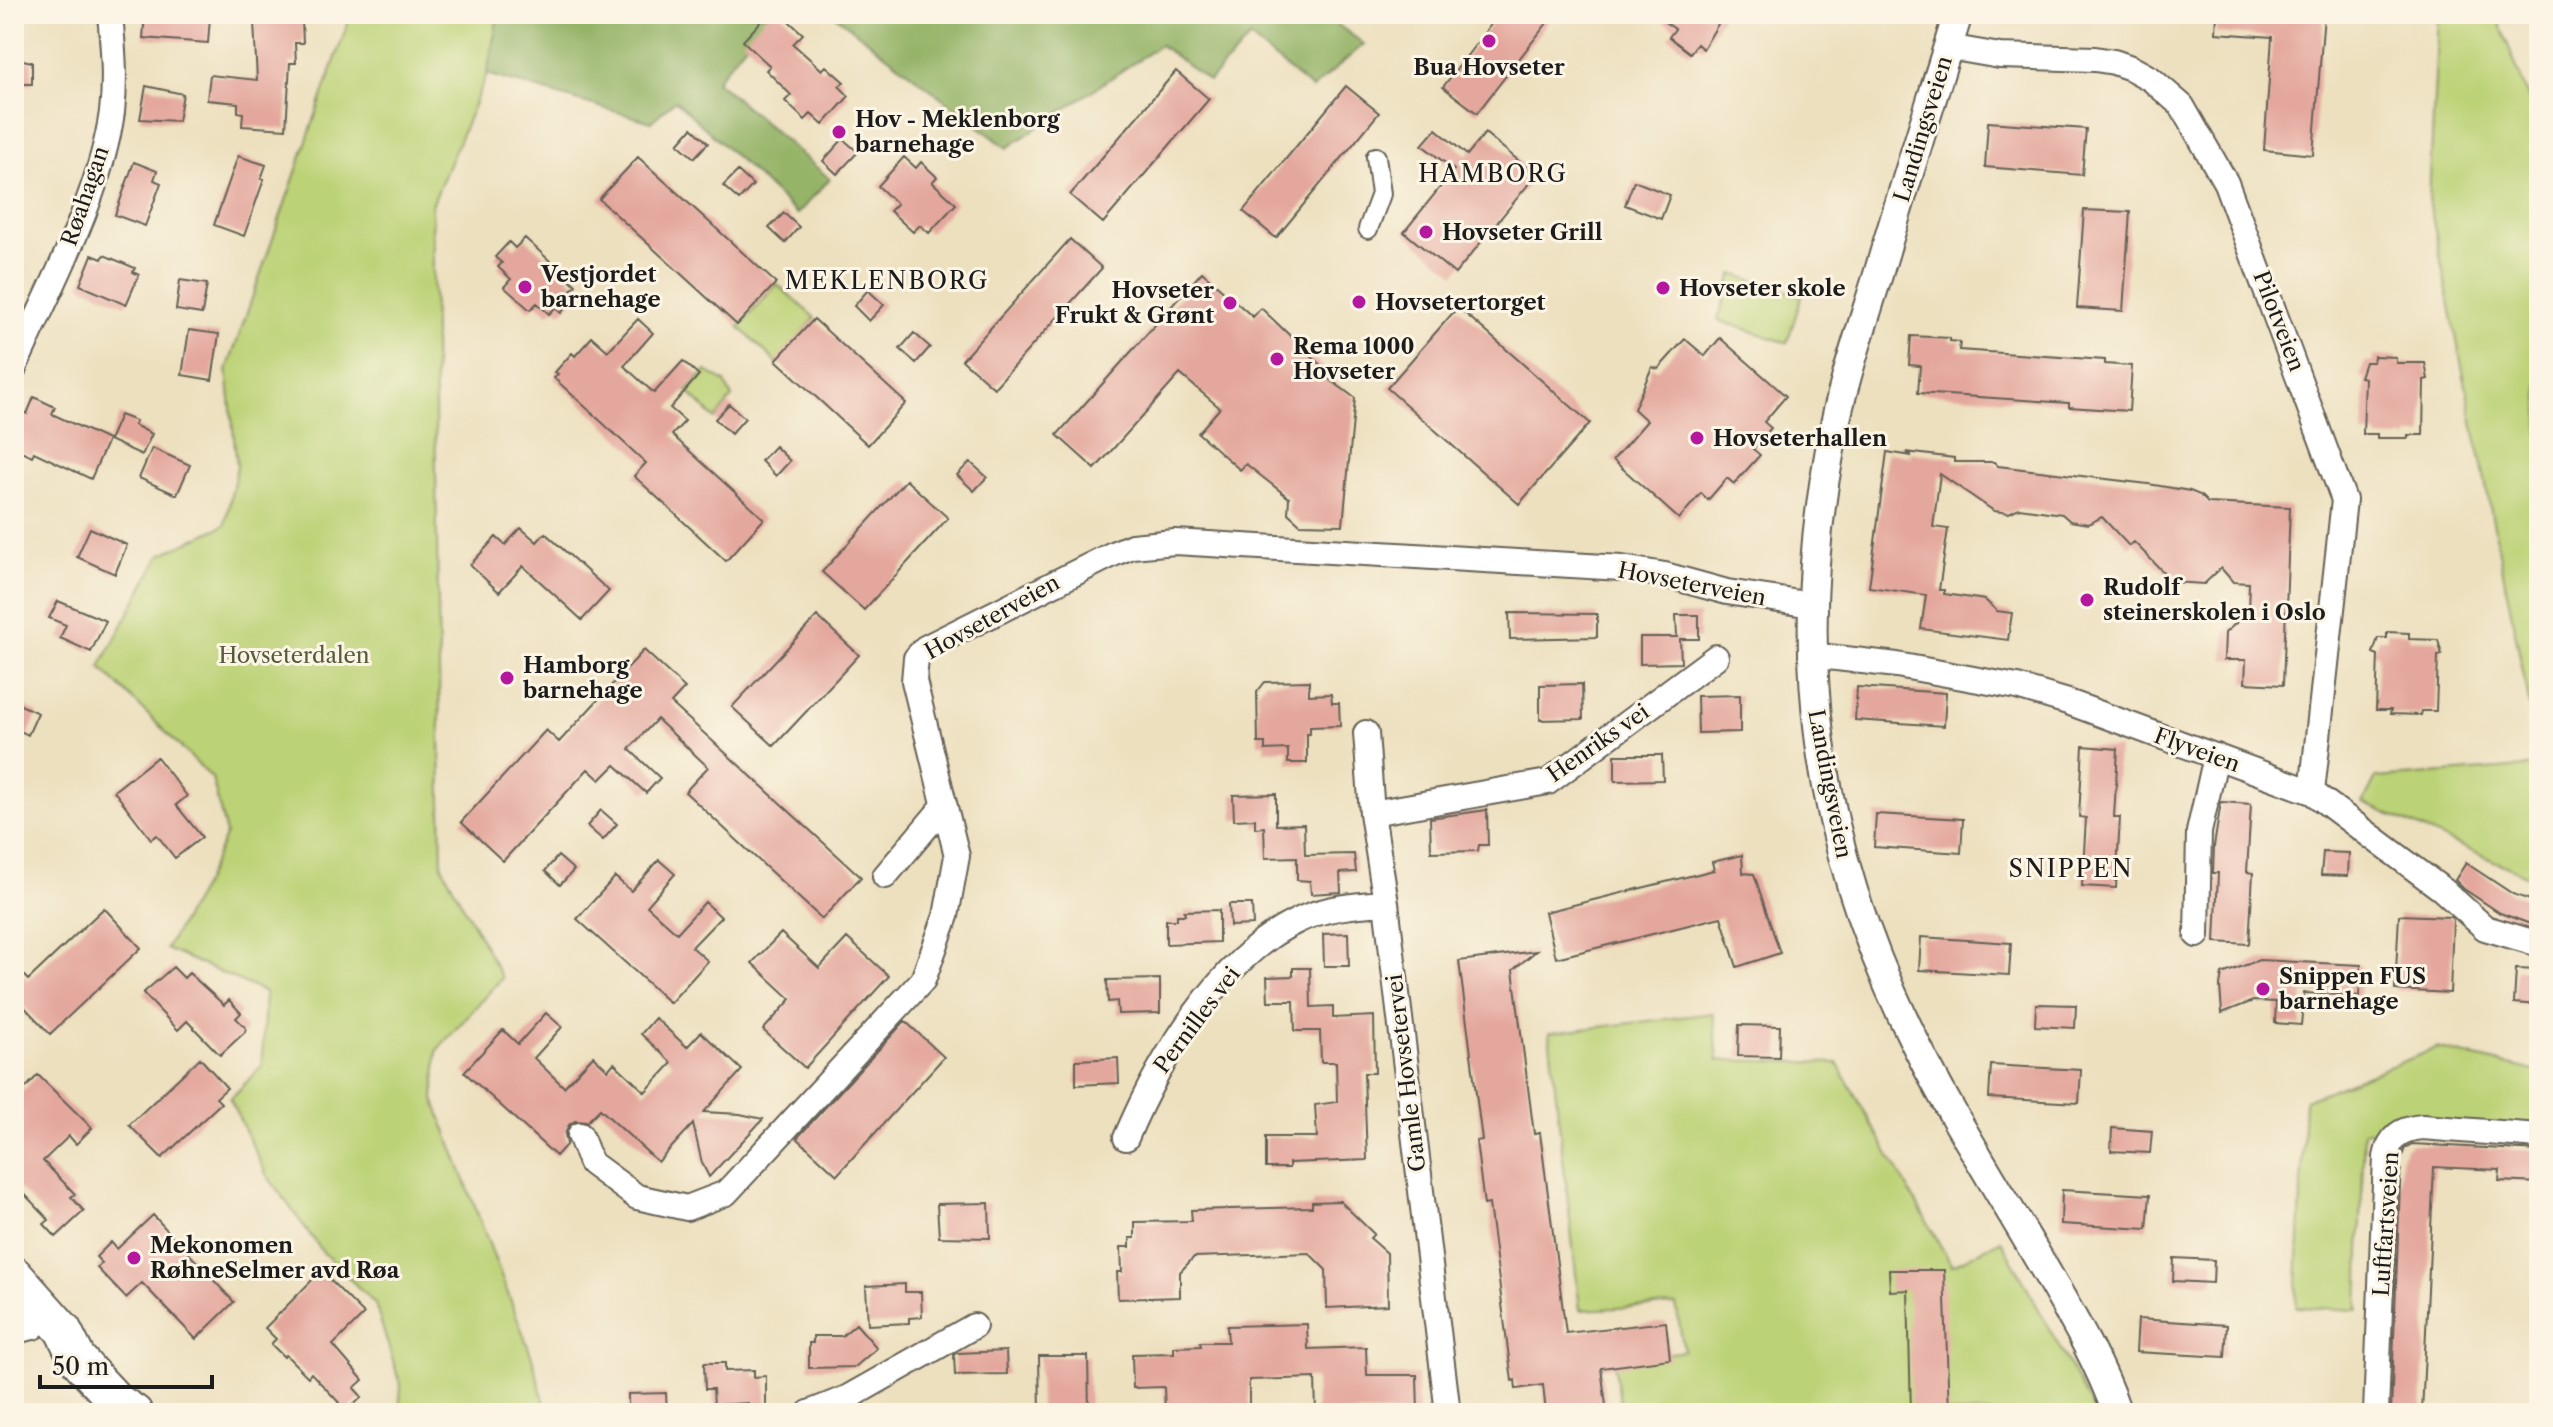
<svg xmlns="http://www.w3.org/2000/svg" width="2553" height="1427" viewBox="0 0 2553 1427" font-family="'Libre Caslon Text',serif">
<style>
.green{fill:#bcd276;stroke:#6c7749;stroke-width:2}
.forest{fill:#95b467;stroke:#586842;stroke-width:2}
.building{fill:#e4a79d}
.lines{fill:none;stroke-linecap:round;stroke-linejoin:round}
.pedestrian-casing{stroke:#656155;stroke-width:22}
.minor-casing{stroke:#656155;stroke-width:28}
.tertiary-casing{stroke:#656155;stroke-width:32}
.primary-casing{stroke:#656155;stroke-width:40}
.pedestrian{stroke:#fff;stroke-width:18}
.minor{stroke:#fff;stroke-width:24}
.tertiary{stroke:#fff;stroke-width:28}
.primary{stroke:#fff;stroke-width:36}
.poi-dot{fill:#b5179e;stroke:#fcf5e5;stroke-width:3}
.labels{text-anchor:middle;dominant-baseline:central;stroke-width:6;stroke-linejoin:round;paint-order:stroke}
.poi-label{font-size:22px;font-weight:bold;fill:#1c1c1c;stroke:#fcf5e5;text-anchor:start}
.street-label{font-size:22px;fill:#1c1c1c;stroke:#fcf5e5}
.park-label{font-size:22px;fill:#545c3c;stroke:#fcf5e5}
.neighbourhood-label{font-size:24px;letter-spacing:2px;fill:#1c1c1c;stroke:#fcf5e5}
</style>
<rect width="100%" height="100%" fill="#fcf5e5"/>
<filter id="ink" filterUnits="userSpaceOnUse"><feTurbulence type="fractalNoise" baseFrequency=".0125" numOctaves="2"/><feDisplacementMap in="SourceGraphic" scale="16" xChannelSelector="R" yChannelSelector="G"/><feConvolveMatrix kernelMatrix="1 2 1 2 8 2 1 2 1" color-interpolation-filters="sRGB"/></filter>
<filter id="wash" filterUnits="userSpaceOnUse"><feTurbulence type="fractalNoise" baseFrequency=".006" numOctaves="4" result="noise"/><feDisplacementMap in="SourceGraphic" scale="32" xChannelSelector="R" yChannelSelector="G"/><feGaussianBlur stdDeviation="1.8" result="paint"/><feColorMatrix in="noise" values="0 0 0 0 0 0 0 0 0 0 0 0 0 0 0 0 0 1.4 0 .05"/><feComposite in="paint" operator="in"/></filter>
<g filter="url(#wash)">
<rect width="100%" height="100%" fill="#ede0bf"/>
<path class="green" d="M351 14H617L603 20 498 17 487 74 432 205 442 866 502 978 437 1050 434 1099 532 1357 547 1413H399L401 1386 375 1304 322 1251 266 1174 230 1099 262 1066 265 992 166 949 205 882 226 834 212 778 100 667 160 555 225 525 237 466 227 370Z
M2438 14H2496L2539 125V752L2429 201Z
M1733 274 1802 296 1787 343 1718 320Z
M777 284 815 318 777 363 739 327Z
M706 371 725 382 732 397 715 419 687 391Z
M2539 766V881L2363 803 2376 778Z
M1713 1013 1718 1060 1837 1063 1952 1266 2001 1240 2090 1403 2093 1413H1622L1614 1362 1684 1351 1676 1305 1580 1310 1549 1033Z
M2437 1048 2539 1072V1132L2364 1131 2358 1310 2296 1307 2305 1100Z"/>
<path class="forest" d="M617 14H770L716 81 830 179 797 214 675 100 651 122 487 74 498 17 603 20Z
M833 14H1323L1364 44 1312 89 1250 38 1209 81 1160 45 1007 148Z"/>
<g id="blocks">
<path class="building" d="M145 14 210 17 208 43 143 38Z
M768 14H781L803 34 793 44 822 70 826 66 844 82 839 86 849 96 823 125 811 114 805 120 785 101 791 95 766 70 770 66 743 41Z
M1499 14H1554L1477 113 1443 87Z
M1653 14H1724L1703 49 1697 44 1690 53 1669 37 1675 29Z
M2217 14H2324L2313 155 2264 150 2272 37 2216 33Z
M302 20 303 43H295L296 63H290L286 129 242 126 243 113 238 112V103L207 100 210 75 257 80 254 22Z
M14 58 32 62V84H14Z
M1176 71 1209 99 1103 223 1070 195Z
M146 86 183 94 178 121 140 119Z
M1346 86 1379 113 1276 238 1243 211Z
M1988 122 2086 129 2082 175 1985 167Z
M692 128 708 143 694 158 678 144Z
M1436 129 1467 155 1485 133 1536 175 1455 274 1404 232 1454 170 1422 145Z
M843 139 858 152 837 174 823 161Z
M238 156 266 165 261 179H264L244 236 214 225Z
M638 157 776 283 737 325 599 199Z
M904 157 916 168 921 162 937 177 932 182 956 204 929 233 920 225 913 232 890 211 897 204 878 186Z
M134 162 157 171 154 180 161 183 145 226 115 215Z
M738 171 753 185 739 200 723 186Z
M1634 181 1670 195 1661 219 1625 205Z
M2084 210 2130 212 2123 311 2077 308Z
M784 213 799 227 785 243 769 228Z
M525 238 576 285 569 292 575 297 561 313 555 308 549 314 537 303 530 310 504 287 511 279 498 267 502 263 495 257 509 242 515 248Z
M1070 239 1102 268 994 388 962 360Z
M92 255 102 259 104 255 135 268 133 272 139 275 126 305 80 285Z
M1202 272 1253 317 1261 308 1328 372 1325 376 1355 398 1343 525 1300 524 1288 513 1289 498 1246 464 1240 470 1198 433 1220 408 1180 374 1095 469 1057 435Z
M180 280 207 284 202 314 176 310Z
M868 290 884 305 869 321 854 306Z
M1458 307 1590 423 1519 504 1387 388Z
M638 319 653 333 624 366 654 393 683 361 699 375 670 408 685 421 672 435 764 519 726 561 634 476 646 463 554 378 558 374 555 372 572 353 575 356 592 337 608 351Z
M814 319 906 403 868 445 776 360Z
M189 330 219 334 212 380 182 375Z
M914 333 930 347 916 363 900 349Z
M1911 336 1950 338V341L1960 342 1959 350 2105 360V364L2132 366 2129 411 2069 407V403L1918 393 1920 366 1909 365Z
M1720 338 1786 396 1764 422 1771 428 1753 449 1760 455 1734 484 1727 478 1708 500 1701 493 1679 519 1613 460 1647 421 1634 409 1652 367 1658 369 1685 339 1705 356Z
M2374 356 2396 357V363H2425L2428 379 2424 380 2423 435H2408V438H2377V434H2363L2365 378 2360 377 2365 362H2373Z
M34 397 55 407 52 414 108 440 91 479 34 452 32 456 14 448V408L27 414Z
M729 404 745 418 731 434 715 419Z
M120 415 136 421 134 425 152 434 142 455 109 440Z
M775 446 790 461 776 476 761 461Z
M152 448 190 465 177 495 139 478Z
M1887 452 1912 456 1906 452 1954 458V462H1994L1998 466 2148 484 2190 491 2200 495 2208 503 2290 507 2283 685 2245 683 2246 660H2224L2225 633 2248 612 2249 583 2233 582 2221 568 2204 584 2173 582 2134 542 2129 546 2102 517 2088 524 2070 521 2062 514 2019 508 2009 513 1994 511 1940 474 1933 527 1948 529 1939 590H1944V594L1985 600 1997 611 2012 613 2008 640 1921 629 1926 595 1869 587Z
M970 462 987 477 974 491 957 475Z
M906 480 948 518 864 610 822 572Z
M90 528 127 545 115 574 77 557Z
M521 528 537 542 545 533 609 591 582 620 523 566 499 592 470 565 496 537 505 545Z
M58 601 106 621 91 652 60 638 66 625 49 618Z
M1509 613 1597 614V637L1510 639Z
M1676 615H1699V639H1680L1681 663 1640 664V637H1677Z
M817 616 859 655 774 746 732 707Z
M2387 632 2409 633V639L2438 640 2442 655 2438 656 2436 711H2422L2421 715 2390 714 2391 710H2376L2378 655 2373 653 2378 638H2387Z
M644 650 685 688 671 703 861 877 822 919 685 792 708 767 657 719 629 749 660 778 646 793 615 765 600 780 588 769 503 861 461 822 546 730 559 742Z
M1309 681V695L1331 694 1332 703H1339L1340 726 1310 727V734H1307V763H1288V749L1265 750V743H1258L1257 692 1265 682Z
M1582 684 1583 719 1540 720V685Z
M1857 687 1946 693 1944 726 1855 720Z
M1740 695V732L1698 733 1697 696Z
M14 702 38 713 28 735 14 728Z
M2083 746 2118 749 2114 817H2120L2116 888 2082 886 2086 818 2079 817Z
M1615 755H1662L1663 780 1615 781Z
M157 757 187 796 176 805 202 837 175 858 157 835 151 839 114 791Z
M1276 794V825L1304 824 1305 855 1354 854 1356 872 1340 873 1341 892 1311 894 1310 881 1297 880V857L1265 858 1264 827 1255 828V819L1234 820 1233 795Z
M2221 802 2251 804 2247 872 2253 873 2249 944 2215 942 2218 873H2213L2214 846Z
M601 810 617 824 603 840 587 826Z
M1487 810 1488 845H1479L1478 851 1431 852 1430 818Z
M1876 814 1963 819 1961 853 1874 847Z
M2323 852 2349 853 2348 876 2321 875Z
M1742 855 1743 873 1754 874 1780 953 1737 967 1721 917 1556 958 1545 912 1714 870 1712 862Z
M558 856 574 870 560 885 545 871Z
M659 860 675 874 647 906 677 933 705 902 721 917 692 947 708 961 670 1003 577 919 615 877 631 891Z
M2466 863 2513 894 2539 903V927L2500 913 2464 889 2455 880Z
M1229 904H1252L1253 925 1230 926Z
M104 908 141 948 50 1034 14 996V965L28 980Z
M1219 910V942L1166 944V920H1177V915H1185L1184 911Z
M2399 915 2451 917 2453 920 2450 993 2395 990Z
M781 933 819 968 847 938 889 976 805 1068 763 1030 791 999 752 963Z
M1348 933 1349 966H1324L1323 934Z
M1921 937 2011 943 2009 975 1919 970Z
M1536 951 1513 970 1534 1134 1540 1133 1566 1333 1666 1322 1670 1359 1601 1368 1607 1413H1546L1543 1385 1516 1389 1515 1380 1512 1381 1489 1204 1484 1205 1476 1141 1482 1140 1459 961Z
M2259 960 2361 965 2359 996 2304 993 2301 1025 2275 1023 2276 1002 2253 1001 2222 1013 2220 986 2222 974Z
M173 967 184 978 189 973 224 1005 229 1000 241 1013 236 1018 246 1028 245 1032 220 1055 187 1021 178 1030 143 993Z
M1293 968H1310L1311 1007 1333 1006V1018L1374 1016 1375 1073H1364L1367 1160 1289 1163V1168H1266V1137H1317L1315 1105 1337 1102 1336 1062H1321L1320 1031H1295L1294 1001H1268L1267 977 1293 976Z
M2516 969 2539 970V1005L2514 1003Z
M1160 979V1013L1118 1014 1117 1001 1108 1002 1107 980Z
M2036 1004 2076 1005 2075 1028 2035 1026Z
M546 1013 562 1027 534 1058 564 1087 593 1056 608 1070 614 1063 645 1092 672 1063 641 1034 655 1018 687 1047 701 1032 742 1070 704 1112 740 1114 763 1119 709 1177 702 1163 693 1124 658 1162 600 1109 587 1122 575 1121 569 1125 565 1134 567 1144 556 1156 464 1072 503 1030 518 1044Z
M905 1021 944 1057 837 1175 797 1138Z
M1739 1025 1780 1026 1779 1057 1738 1056Z
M200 1058 227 1088 216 1098 221 1103 162 1158 129 1125Z
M1118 1058 1119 1083 1076 1085V1060Z
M1991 1065 2081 1070 2079 1103 1989 1098Z
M38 1075 92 1128 76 1144 69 1136 43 1161 75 1194 71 1197 84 1211 56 1237 44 1224 49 1220 14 1183V1100Z
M2112 1128 2152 1131 2150 1153 2111 1151Z
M2412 1144 2539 1151V1183L2499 1181 2500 1170 2434 1167 2422 1413H2391L2401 1159 2405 1148Z
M2062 1190 2150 1195 2147 1229 2061 1224Z
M1340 1201 1374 1234 1370 1238 1387 1253 1388 1305 1327 1308 1326 1270 1309 1253 1194 1257 1180 1272V1297L1118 1299 1117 1272H1122L1121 1247H1130V1238H1135V1222L1192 1221 1191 1210 1312 1207V1202Z
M989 1203 990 1238 939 1237 937 1204Z
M153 1215 234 1302 196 1339 142 1283 126 1298 97 1268 102 1263 96 1257 111 1242 117 1249Z
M2174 1258 2214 1260 2213 1283 2173 1281Z
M1889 1270H1944L1949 1412 1911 1413 1908 1290 1890 1291Z
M321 1271 364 1314 333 1345 363 1380 354 1388 362 1397 347 1411 311 1373 308 1377 286 1355 284 1357 271 1344 276 1339 265 1328Z
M905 1284V1292H921L922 1317 909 1318V1323L868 1325 866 1286Z
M2138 1319 2227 1325 2225 1357 2136 1352Z
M856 1324 877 1348 855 1367 809 1368V1343H813V1336H842Z
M1307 1324 1308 1349 1366 1347 1367 1375H1417L1418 1413H1316L1315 1378 1249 1380V1413H1165L1164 1387 1133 1388 1132 1354 1174 1353V1347L1201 1346 1200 1342H1228L1227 1326Z
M1006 1351 1007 1374 955 1375 954 1354 957 1353Z
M1039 1356H1088L1089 1413H1040Z
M704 1363H725V1371L754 1370V1377L766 1376V1412L748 1413V1403L714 1405 713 1389H705Z
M666 1393 667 1413H628V1394Z"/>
</g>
</g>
<g filter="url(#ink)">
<use href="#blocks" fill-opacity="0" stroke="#656155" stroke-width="2"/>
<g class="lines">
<g class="pedestrian-casing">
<path id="pedestrian" d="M1368 229 1381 194 1376 157"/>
</g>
<g class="minor-casing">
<path id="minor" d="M1948 47 2000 56 2095 59 2114 62 2131 68 2151 79 2182 106 2226 183 2344 500 2312 792
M14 368C49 289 100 198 112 112 116 79 113 47 110 14
M1811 655 1897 665 2017 687 2068 702 2312 792 2443 890 2485 928 2539 944
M1366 733 1372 813 1386 903 1448 1413
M1372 813 1548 782 1716 657
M885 876 944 806
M2197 935 2199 832 2216 756
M580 1135 591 1163 637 1197 687 1208 726 1193 923 980 946 916 957 856 914 681 916 658 925 648 1115 553 1132 546 1175 542 1622 568 1665 575 1727 592 1812 605
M1126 1138C1158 1062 1220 957 1297 921 1325 907 1356 905 1386 903
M14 1331 33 1327 48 1313
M809 1413 847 1398 974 1326
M2376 1413 2386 1157C2390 1136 2401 1129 2422 1127L2539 1136"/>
</g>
<g class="tertiary-casing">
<path id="tertiary" d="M1958 14C1931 102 1903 190 1877 278 1860 333 1841 388 1831 444 1791 649 1816 838 1907 1026 1947 1111 2000 1191 2047 1273 2073 1318 2100 1364 2117 1413"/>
</g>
<g class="primary-casing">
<path id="primary" d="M14 1275 63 1330 77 1358 90 1373 117 1402 134 1413"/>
</g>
<use href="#pedestrian" class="pedestrian"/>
<use href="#minor" class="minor"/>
<use href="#tertiary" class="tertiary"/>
<use href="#primary" class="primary"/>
</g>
</g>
<g class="poi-dot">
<circle cx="1489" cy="41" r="8"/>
<circle cx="839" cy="132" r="8"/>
<circle cx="1426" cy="232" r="8"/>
<circle cx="525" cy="287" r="8"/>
<circle cx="1663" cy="288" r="8"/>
<circle cx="1359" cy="302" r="8"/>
<circle cx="1230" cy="303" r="8"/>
<circle cx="1277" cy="359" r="8"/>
<circle cx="1697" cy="438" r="8"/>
<circle cx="2087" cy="600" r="8"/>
<circle cx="507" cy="678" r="8"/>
<circle cx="2263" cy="989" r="8"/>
<circle cx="134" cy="1258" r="8"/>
</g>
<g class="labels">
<g class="poi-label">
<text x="1489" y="67" text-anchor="middle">Bua Hovseter</text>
<text x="855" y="119">Hov - Meklenborg<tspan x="855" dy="25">barnehage</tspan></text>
<text x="1442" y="232">Hovseter Grill</text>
<text x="541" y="274">Vestjordet<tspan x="541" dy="25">barnehage</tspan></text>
<text x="1679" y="288">Hovseter skole</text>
<text x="1214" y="290" text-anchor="end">Hovseter<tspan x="1214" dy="25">Frukt &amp; Grønt</tspan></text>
<text x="1375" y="302">Hovsetertorget</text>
<text x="1293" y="346">Rema 1000<tspan x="1293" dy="25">Hovseter</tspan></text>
<text x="1713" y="438">Hovseterhallen</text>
<text x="2103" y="587">Rudolf<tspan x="2103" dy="25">steinerskolen i Oslo</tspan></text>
<text x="523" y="665">Hamborg<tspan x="523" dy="25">barnehage</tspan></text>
<text x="2279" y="976">Snippen FUS<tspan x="2279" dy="25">barnehage</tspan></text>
<text x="150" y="1245">Mekonomen<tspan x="150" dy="25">RøhneSelmer avd Røa</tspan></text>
</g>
<g class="street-label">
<text transform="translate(1923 129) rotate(-73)">Landingsveien</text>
<text transform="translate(85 196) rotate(-71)">Røahagan</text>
<text transform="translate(2279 321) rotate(69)">Pilotveien</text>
<text transform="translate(1692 584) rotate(11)">Hovseterveien</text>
<text transform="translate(992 617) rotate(-29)">Hovseterveien</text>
<text transform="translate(1598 743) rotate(-35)">Henriks vei</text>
<text transform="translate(2197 750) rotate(20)">Flyveien</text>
<text transform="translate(1830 784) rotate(79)">Landingsveien</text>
<text transform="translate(1197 1020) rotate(-53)">Pernilles vei</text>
<text transform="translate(1406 1073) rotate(-97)">Gamle Hovsetervei</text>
<text transform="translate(2386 1224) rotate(-86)">Luftfartsveien</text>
</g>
<g class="park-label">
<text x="294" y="655">Hovseterdalen</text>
</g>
<g class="neighbourhood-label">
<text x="1493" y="173">HAMBORG</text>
<text x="887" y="280">MEKLENBORG</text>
<text x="2071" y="868">SNIPPEN</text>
</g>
</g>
<rect width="2553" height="1427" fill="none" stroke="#fcf5e5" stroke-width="48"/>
<path d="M40 1375v12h172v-12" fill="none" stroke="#1c1c1c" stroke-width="4"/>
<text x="52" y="1375" font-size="24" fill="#1c1c1c" stroke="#fcf5e5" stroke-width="6" paint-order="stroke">50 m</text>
</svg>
